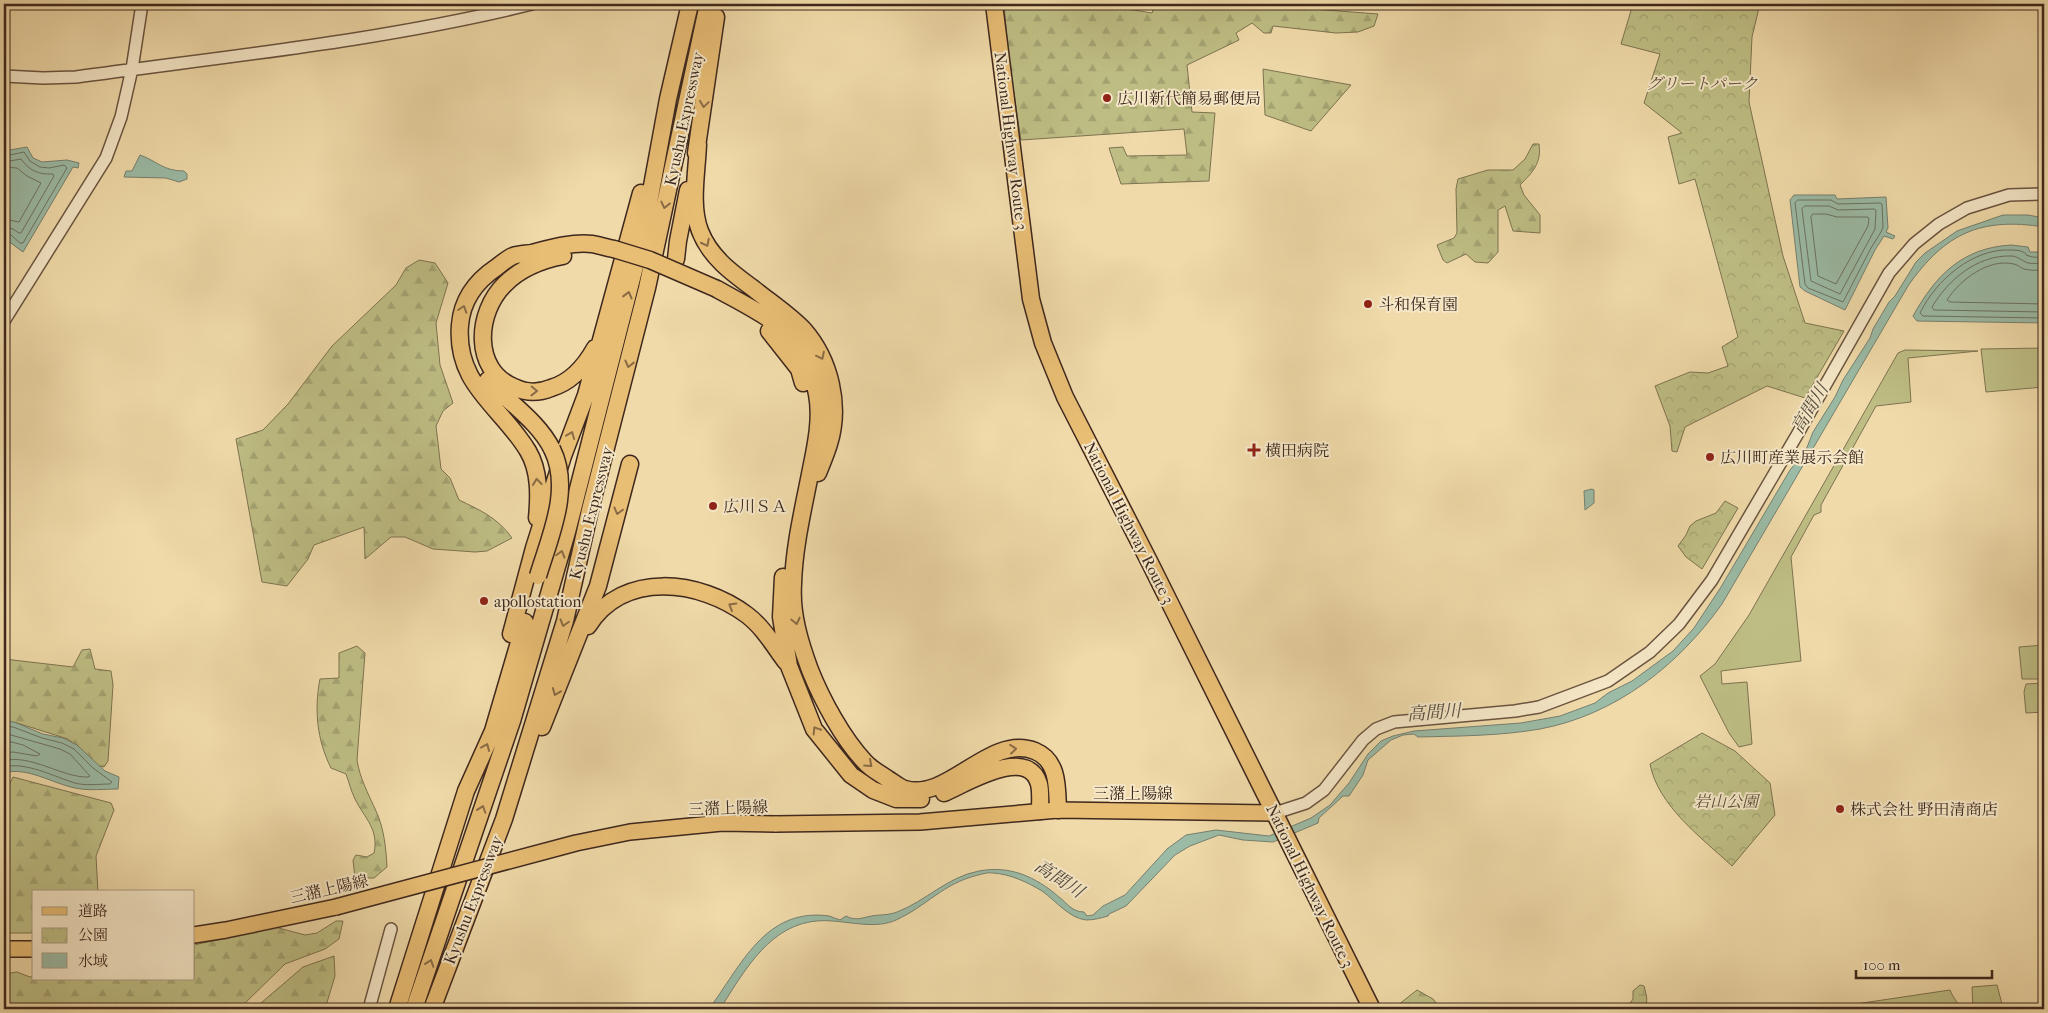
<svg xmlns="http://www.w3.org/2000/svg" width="2048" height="1013" viewBox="0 0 2048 1013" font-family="'IM FELL French Canon','Noto Serif JP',serif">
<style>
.grass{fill:#bebe84;stroke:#7e7351}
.forest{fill:url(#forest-firs);stroke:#7e7351}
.wetland{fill:url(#wetland-marsh);stroke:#7e7351}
.park{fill:url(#park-crowns);stroke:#7e7351}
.water{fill:#9bbba6;stroke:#768070}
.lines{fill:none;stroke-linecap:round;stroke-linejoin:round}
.shore{stroke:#6c7262;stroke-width:1}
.minor-casing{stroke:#6a5441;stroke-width:14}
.major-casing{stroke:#3e281e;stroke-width:18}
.highway-casing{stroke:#3e281e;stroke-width:19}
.minor{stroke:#f5e7c7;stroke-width:11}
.major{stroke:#e8bd74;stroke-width:15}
.highway{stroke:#e8bd74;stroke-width:16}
.major-bridge-casing{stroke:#3e281e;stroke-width:18;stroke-linecap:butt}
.highway-bridge-casing{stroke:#3e281e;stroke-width:19;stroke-linecap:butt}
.major-bridge{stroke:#e8bd74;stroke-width:15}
.highway-bridge{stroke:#e8bd74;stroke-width:16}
.oneway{stroke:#8a6b45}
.poi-dot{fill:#8f2418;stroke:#f5e7c7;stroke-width:2}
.labels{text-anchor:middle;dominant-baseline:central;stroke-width:4;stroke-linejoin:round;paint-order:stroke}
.park-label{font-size:16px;font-style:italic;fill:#5e4e38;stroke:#f5e7c7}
.poi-label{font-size:16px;fill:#3e281e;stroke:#f5e7c7;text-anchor:start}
.street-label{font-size:16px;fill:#3e281e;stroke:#f5e7c7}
.water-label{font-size:18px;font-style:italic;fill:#554d40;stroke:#f5e7c7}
</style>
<defs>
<pattern id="forest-firs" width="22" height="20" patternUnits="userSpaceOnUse" patternTransform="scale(1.25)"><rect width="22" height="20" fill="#bebe84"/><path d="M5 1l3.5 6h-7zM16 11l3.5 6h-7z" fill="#a4a372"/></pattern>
<pattern id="wetland-marsh" width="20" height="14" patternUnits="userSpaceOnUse" patternTransform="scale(1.25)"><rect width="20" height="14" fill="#bebe84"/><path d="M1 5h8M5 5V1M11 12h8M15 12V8" fill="none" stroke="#a4a372"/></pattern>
<pattern id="park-crowns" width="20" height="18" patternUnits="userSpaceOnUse" patternTransform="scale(1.25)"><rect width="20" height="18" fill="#bebe84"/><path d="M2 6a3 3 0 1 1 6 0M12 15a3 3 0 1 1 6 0" fill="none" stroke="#a4a372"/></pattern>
</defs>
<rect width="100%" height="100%" fill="#f0daa9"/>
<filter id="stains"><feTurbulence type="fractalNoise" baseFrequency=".004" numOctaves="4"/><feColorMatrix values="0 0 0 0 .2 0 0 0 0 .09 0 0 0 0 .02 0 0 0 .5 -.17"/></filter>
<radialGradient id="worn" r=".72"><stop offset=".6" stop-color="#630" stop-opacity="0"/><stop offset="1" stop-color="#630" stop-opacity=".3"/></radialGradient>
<path class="grass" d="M2044 348V387L1986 392 1981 349Z
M1905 350 1978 351 1908 358 1911 402 1876 406 1821 505V512L1814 515 1791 557 1801 661 1721 671 1722 684 1747 682 1752 744 1739 747 1729 733 1700 676 1715 664 1749 615 1898 353Z
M2044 645V679H2022L2019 647Z
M2044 683V712L2026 713 2024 692 2026 684Z
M1997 985 2003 1008 1973 1009 1972 987Z
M1950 990C1953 998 1957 1000 1960 1009H1852L1849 1005Z"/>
<path class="forest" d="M1004 4H1107L1108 6 1152 13 1154 7 1151 4H1300V8L1378 14 1374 26 1358 32 1336 33 1273 26 1271 33H1264L1252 23 1236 33 1239 40 1187 65 1192 112 1215 113 1209 181 1121 184 1109 148 1123 147 1127 156 1187 155 1184 129 1021 140 1009 62Z
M1263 69 1351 85 1311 131 1265 115Z
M1533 144H1539C1542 163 1532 173 1520 185L1524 195 1540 215V233L1513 231 1505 206 1498 210V252L1488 263 1475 262 1466 254 1447 263 1443 260 1437 245 1454 238 1457 233 1456 189 1458 179 1488 170H1513L1525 159Z
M419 260 435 263 448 283 436 323 440 365 453 403 443 411 436 426 441 469 450 478 459 500C480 510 498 518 512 538L487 551 475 552 433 549 405 537H391L365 559 364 527 314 545 308 559 287 586 262 582 236 439 263 430 288 404 332 346 396 285 406 268Z
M357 646 365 653 357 760C360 779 368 793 376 811 384 828 386 848 387 867L374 878H355L353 860 356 855 367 857 374 853C379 829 365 819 355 799 351 791 349 782 346 774L331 768C317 740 314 710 320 679L339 678V653Z
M90 649 95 669 111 671 113 685 108 761 104 767 96 765 81 749 68 739 17 723 4 721V659L73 667 82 650Z
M13 777 111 803 114 810 96 856 98 892H34V933H4V795Z
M336 921H343L339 939 325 949 285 964 239 1009H4V974L17 972 30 977 34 976V979H194V945L275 927 305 935 317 933Z
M334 956 335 976 325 1009H254L303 967Z
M1417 990 1433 999 1437 1004 1431 1009H1393Z
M1221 1004 1226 1009H1196L1197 1007Z"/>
<path class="wetland" d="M1640 985 1644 986C1646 994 1649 1001 1644 1009H1628L1629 1005 1633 999V991Z"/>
<path class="park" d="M1633 4H1760L1752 37 1749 102 1783 256 1805 323 1844 331 1805 398 1767 386 1685 427 1677 452 1672 451 1670 426 1655 386 1690 372 1708 373 1728 366 1722 347 1738 337 1695 179 1679 184 1668 137 1682 133 1644 103 1660 54 1621 44Z
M1725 501 1738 508 1702 569 1686 557 1678 546 1686 535 1690 526 1696 521 1716 513Z
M1702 733 1735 751 1770 783 1775 815 1732 866C1702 838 1658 806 1650 764Z"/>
<path class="water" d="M4 146 10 150 27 147 33 158 42 162 67 160 79 163 78 168 73 167 23 252 4 238Z
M140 155C157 161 163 171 184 171L187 174V179L179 182 166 178 124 177 126 171H132Z
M1794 195H1835L1837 199 1886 197 1888 228 1886 232 1895 236 1893 239 1884 236 1875 250 1845 310 1805 291 1800 287 1790 200Z
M2003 215H2028L2044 218V227C1981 217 1945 233 1908 286L1722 604C1678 666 1615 715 1540 729 1500 736 1458 736 1418 737L1414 734 1403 735 1391 740 1368 760 1363 775 1349 796H1343L1319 818 1318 823 1273 842 1243 840 1219 835 1190 846 1175 855 1126 906 1109 914 1108 916C1101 918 1094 920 1086 920 1069 918 1056 901 1042 891 1027 882 1010 874 993 873 988 872 983 874 978 875 942 884 927 906 896 920 877 929 851 922 832 921 774 916 747 967 720 1009H709C741 966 765 907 829 916 833 917 836 919 840 920L846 916C853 920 859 919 867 917 878 914 887 916 897 912 926 901 947 877 979 871 1010 865 1036 877 1059 897 1067 903 1072 912 1084 912L1087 916 1093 915 1103 906 1125 895 1167 849 1186 835 1216 830 1269 836 1311 818 1330 805 1349 783 1368 754 1381 741 1393 736 1414 731 1521 723 1560 716 1595 703 1608 693 1632 681 1673 651 1694 628 1721 587 1790 470 1806 450 1813 432 1835 397 1843 380 1870 338 1873 329 1889 302 1895 296 1916 262 1925 253 1957 231Z
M2011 245 2028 247 2030 252H2044V323L1917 321 1913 316C1936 275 1962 248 2011 245Z
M1592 489 1594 490V503L1585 510 1584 491Z
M4 721 14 722 43 734 63 738 77 745 105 771 119 777 118 789C105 789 88 791 75 788 54 784 26 766 4 773Z"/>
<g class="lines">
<path class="shore" d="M4 153 10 155 24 152 30 161 40 167 49 168 64 165 67 168 23 243H20L11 235 4 233
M4 159 10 161 21 159C29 170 38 175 53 174L54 176 21 233H19L13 229 4 227
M4 167 17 168 27 176 41 183 19 222 4 219
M1798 200H1831L1838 204 1880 203 1882 204 1883 227 1881 232 1871 248 1843 302 1808 288 1805 284 1795 203Z
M1805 206H1829L1838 210 1874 209 1876 210 1875 229 1840 294 1811 281 1802 209Z
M1813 214H1826L1837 217H1867L1869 218 1868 226 1836 284 1818 276 1811 217Z
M2044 257C2040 257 2033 258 2029 256 2022 254 2029 254 2023 252 2020 250 2014 250 2011 250 1973 248 1936 280 1920 313L1923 316 2044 318
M2044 263C2039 263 2033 264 2028 263 2022 261 2018 256 2011 256 1977 255 1948 280 1932 307L1934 310 2044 312
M2044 270C2038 270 2031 271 2024 269 2021 268 2018 265 2014 264 1988 258 1960 280 1947 300L1950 302 2044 304
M4 726 13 727 42 738 62 743 74 749 93 768 112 782 110 784C99 784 85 786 75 783 55 777 25 761 4 767
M4 733 60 749 70 754 90 776 88 777C63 778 29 753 4 761
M4 740 23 745 40 754 37 756 13 752 4 753"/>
<g class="minor-casing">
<path id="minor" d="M4 76 43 78 76 77C229 56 382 41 532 4
M4 321 106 158 121 117 132 69 142 4
M1275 813 1306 803 1324 790 1363 740 1376 729 1394 722 1515 711 1539 707 1608 681 1650 652 1679 624 1712 580 1797 435 1889 273 1914 244 1939 224 1967 208 2009 195 2044 194
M369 1009 391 929"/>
</g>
<g class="major-casing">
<path id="major" d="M775 824 920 822 1058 810 1275 813
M194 935 226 930 336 907
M4 949H34"/>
</g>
<g class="highway-casing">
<path id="highway" d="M994 4 1031 299 1043 343 1065 397 1150 563 1372 1009
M698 144C697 172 690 205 700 231 710 257 732 273 754 289 770 302 790 315 804 330 830 360 841 405 829 444 826 454 822 463 818 473
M696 153 716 17
M563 256C542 260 520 269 505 284 476 312 472 370 514 387 526 393 539 393 551 388 572 382 585 366 595 348
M676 259 678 241 688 190
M717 289C743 304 781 321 798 346 808 360 814 377 817 394 822 420 815 449 810 474 803 510 794 547 793 584 791 614 800 643 810 670 822 700 843 739 865 762 871 769 881 774 888 779 893 782 900 788 905 789 948 802 990 733 1035 751 1059 761 1057 788 1058 810
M769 331 799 369 803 383
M488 380C509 403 538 421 552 449
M537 518C539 497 540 471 528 451 501 406 455 385 460 325 462 299 476 281 497 267 502 263 508 258 513 256 519 254 526 254 532 253 551 248 571 242 592 244 599 245 607 248 614 249
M783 577 781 617 789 666 814 729 851 775 873 790 896 799H921
M588 626C624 570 700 580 747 615 763 627 774 646 786 662
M511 634 534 548 563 456 586 395 641 193
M542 727 598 586 630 464
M944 793C967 783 1028 745 1039 784 1041 792 1040 803 1040 811
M397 1009 466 791 493 731 525 622
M414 1009 512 721 567 532 643 235 668 99 690 4
M432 1009 504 819 565 621 590 510 647 288 708 4"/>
</g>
<use href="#minor" class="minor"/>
<use href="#major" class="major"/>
<use href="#highway" class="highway"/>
<g class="major-bridge-casing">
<path id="major-bridge" d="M336 907 576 843 630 832 722 823 775 824"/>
</g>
<g class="highway-bridge-casing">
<path id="highway-bridge" d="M614 249 650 260 717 289
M538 576C550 536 572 489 552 449"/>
</g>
<use href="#major-bridge" class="major-bridge"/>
<use href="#highway-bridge" class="highway-bridge"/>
</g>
<defs><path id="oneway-chevron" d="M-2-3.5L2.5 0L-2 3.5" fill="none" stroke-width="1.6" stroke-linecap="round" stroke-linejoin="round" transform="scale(1.25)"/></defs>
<g class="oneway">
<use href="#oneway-chevron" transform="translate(704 104) rotate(98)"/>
<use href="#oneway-chevron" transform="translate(665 205) rotate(102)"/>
<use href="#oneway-chevron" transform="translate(706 243) rotate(63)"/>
<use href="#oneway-chevron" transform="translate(628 295) rotate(-76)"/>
<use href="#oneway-chevron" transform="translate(463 309) rotate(-72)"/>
<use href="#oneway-chevron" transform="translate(821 356) rotate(64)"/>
<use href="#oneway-chevron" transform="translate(629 364) rotate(104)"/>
<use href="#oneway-chevron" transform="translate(534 391) rotate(1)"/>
<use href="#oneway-chevron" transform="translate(571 435) rotate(-68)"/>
<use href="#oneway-chevron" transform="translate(537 482) rotate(-96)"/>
<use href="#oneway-chevron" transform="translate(618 511) rotate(105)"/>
<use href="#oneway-chevron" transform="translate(561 554) rotate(-74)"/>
<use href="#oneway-chevron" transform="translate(732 606) rotate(-150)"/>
<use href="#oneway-chevron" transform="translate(796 621) rotate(77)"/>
<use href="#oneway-chevron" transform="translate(564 623) rotate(106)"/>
<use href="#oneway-chevron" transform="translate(556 692) rotate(112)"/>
<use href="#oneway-chevron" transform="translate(816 730) rotate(-122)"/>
<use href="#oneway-chevron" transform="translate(486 747) rotate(-67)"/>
<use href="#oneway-chevron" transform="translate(1013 749) rotate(-6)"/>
<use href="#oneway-chevron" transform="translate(869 764) rotate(42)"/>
<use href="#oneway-chevron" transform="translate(482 809) rotate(-71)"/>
<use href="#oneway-chevron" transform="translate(430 963) rotate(-71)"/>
</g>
<g class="poi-dot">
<circle cx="1107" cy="98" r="5"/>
<circle cx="1368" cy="304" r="5"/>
<path d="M1251.5 442.5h5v5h5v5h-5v5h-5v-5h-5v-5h5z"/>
<circle cx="1710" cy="457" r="5"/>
<circle cx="713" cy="506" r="5"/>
<circle cx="484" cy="601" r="5"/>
<circle cx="1840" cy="809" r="5"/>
</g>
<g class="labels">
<g class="park-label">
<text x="1702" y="83">グリートパーク</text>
<text x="1726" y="801">岩山公園</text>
</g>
<g class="poi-label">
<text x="1117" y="98">広川新代簡易郵便局</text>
<text x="1378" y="304">斗和保育園</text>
<text x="1265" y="450">横田病院</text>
<text x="1720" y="457">広川町産業展示会館</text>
<text x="723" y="506">広川ＳＡ</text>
<text x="494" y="601">apollostation</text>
<text x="1850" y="809">株式会社 野田清商店</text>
</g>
<g class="street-label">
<text transform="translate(684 119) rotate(-78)">Kyushu Expressway</text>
<text transform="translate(1011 141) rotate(83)">National Highway Route 3</text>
<text transform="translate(591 513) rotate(-76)">Kyushu Expressway</text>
<text transform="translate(1129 523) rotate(63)">National Highway Route 3</text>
<text x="1133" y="793">三潴上陽線</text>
<text transform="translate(728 808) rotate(-2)">三潴上陽線</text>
<text transform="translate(1310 886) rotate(64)">National Highway Route 3</text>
<text transform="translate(329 889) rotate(-13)">三潴上陽線</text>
<text transform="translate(473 900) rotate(-69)">Kyushu Expressway</text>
</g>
<g class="water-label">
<text transform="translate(1810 409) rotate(-59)">高間川</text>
<text transform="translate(1434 713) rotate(-4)">高間川</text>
<text transform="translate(1059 879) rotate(33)">高間川</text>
</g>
</g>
<rect width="2048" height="1013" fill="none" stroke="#f0daa9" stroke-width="20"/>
<rect x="5" y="5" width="2038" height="1003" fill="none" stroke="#3e281e" stroke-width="2.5"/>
<rect x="10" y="10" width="2028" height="993" fill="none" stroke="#3e281e"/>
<rect x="32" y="890" width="162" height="90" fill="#f5e7c7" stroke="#ac9b83"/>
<rect x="42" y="907" width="25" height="8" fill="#e8bd74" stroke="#ac9b83"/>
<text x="78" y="916" font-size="15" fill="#3e281e">道路</text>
<rect x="42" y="928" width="25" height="15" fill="url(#park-crowns)" stroke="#ac9b83"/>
<text x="78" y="940" font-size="15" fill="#3e281e">公園</text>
<rect x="42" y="953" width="25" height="15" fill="#9bbba6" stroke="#ac9b83"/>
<text x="78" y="966" font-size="15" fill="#3e281e">水域</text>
<path d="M1856 970v8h136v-8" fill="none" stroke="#3e281e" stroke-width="2.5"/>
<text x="1863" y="970" font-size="15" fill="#3e281e" stroke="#f5e7c7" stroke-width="4" paint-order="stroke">100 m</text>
<rect width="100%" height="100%" filter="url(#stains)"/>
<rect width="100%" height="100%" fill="url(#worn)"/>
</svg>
